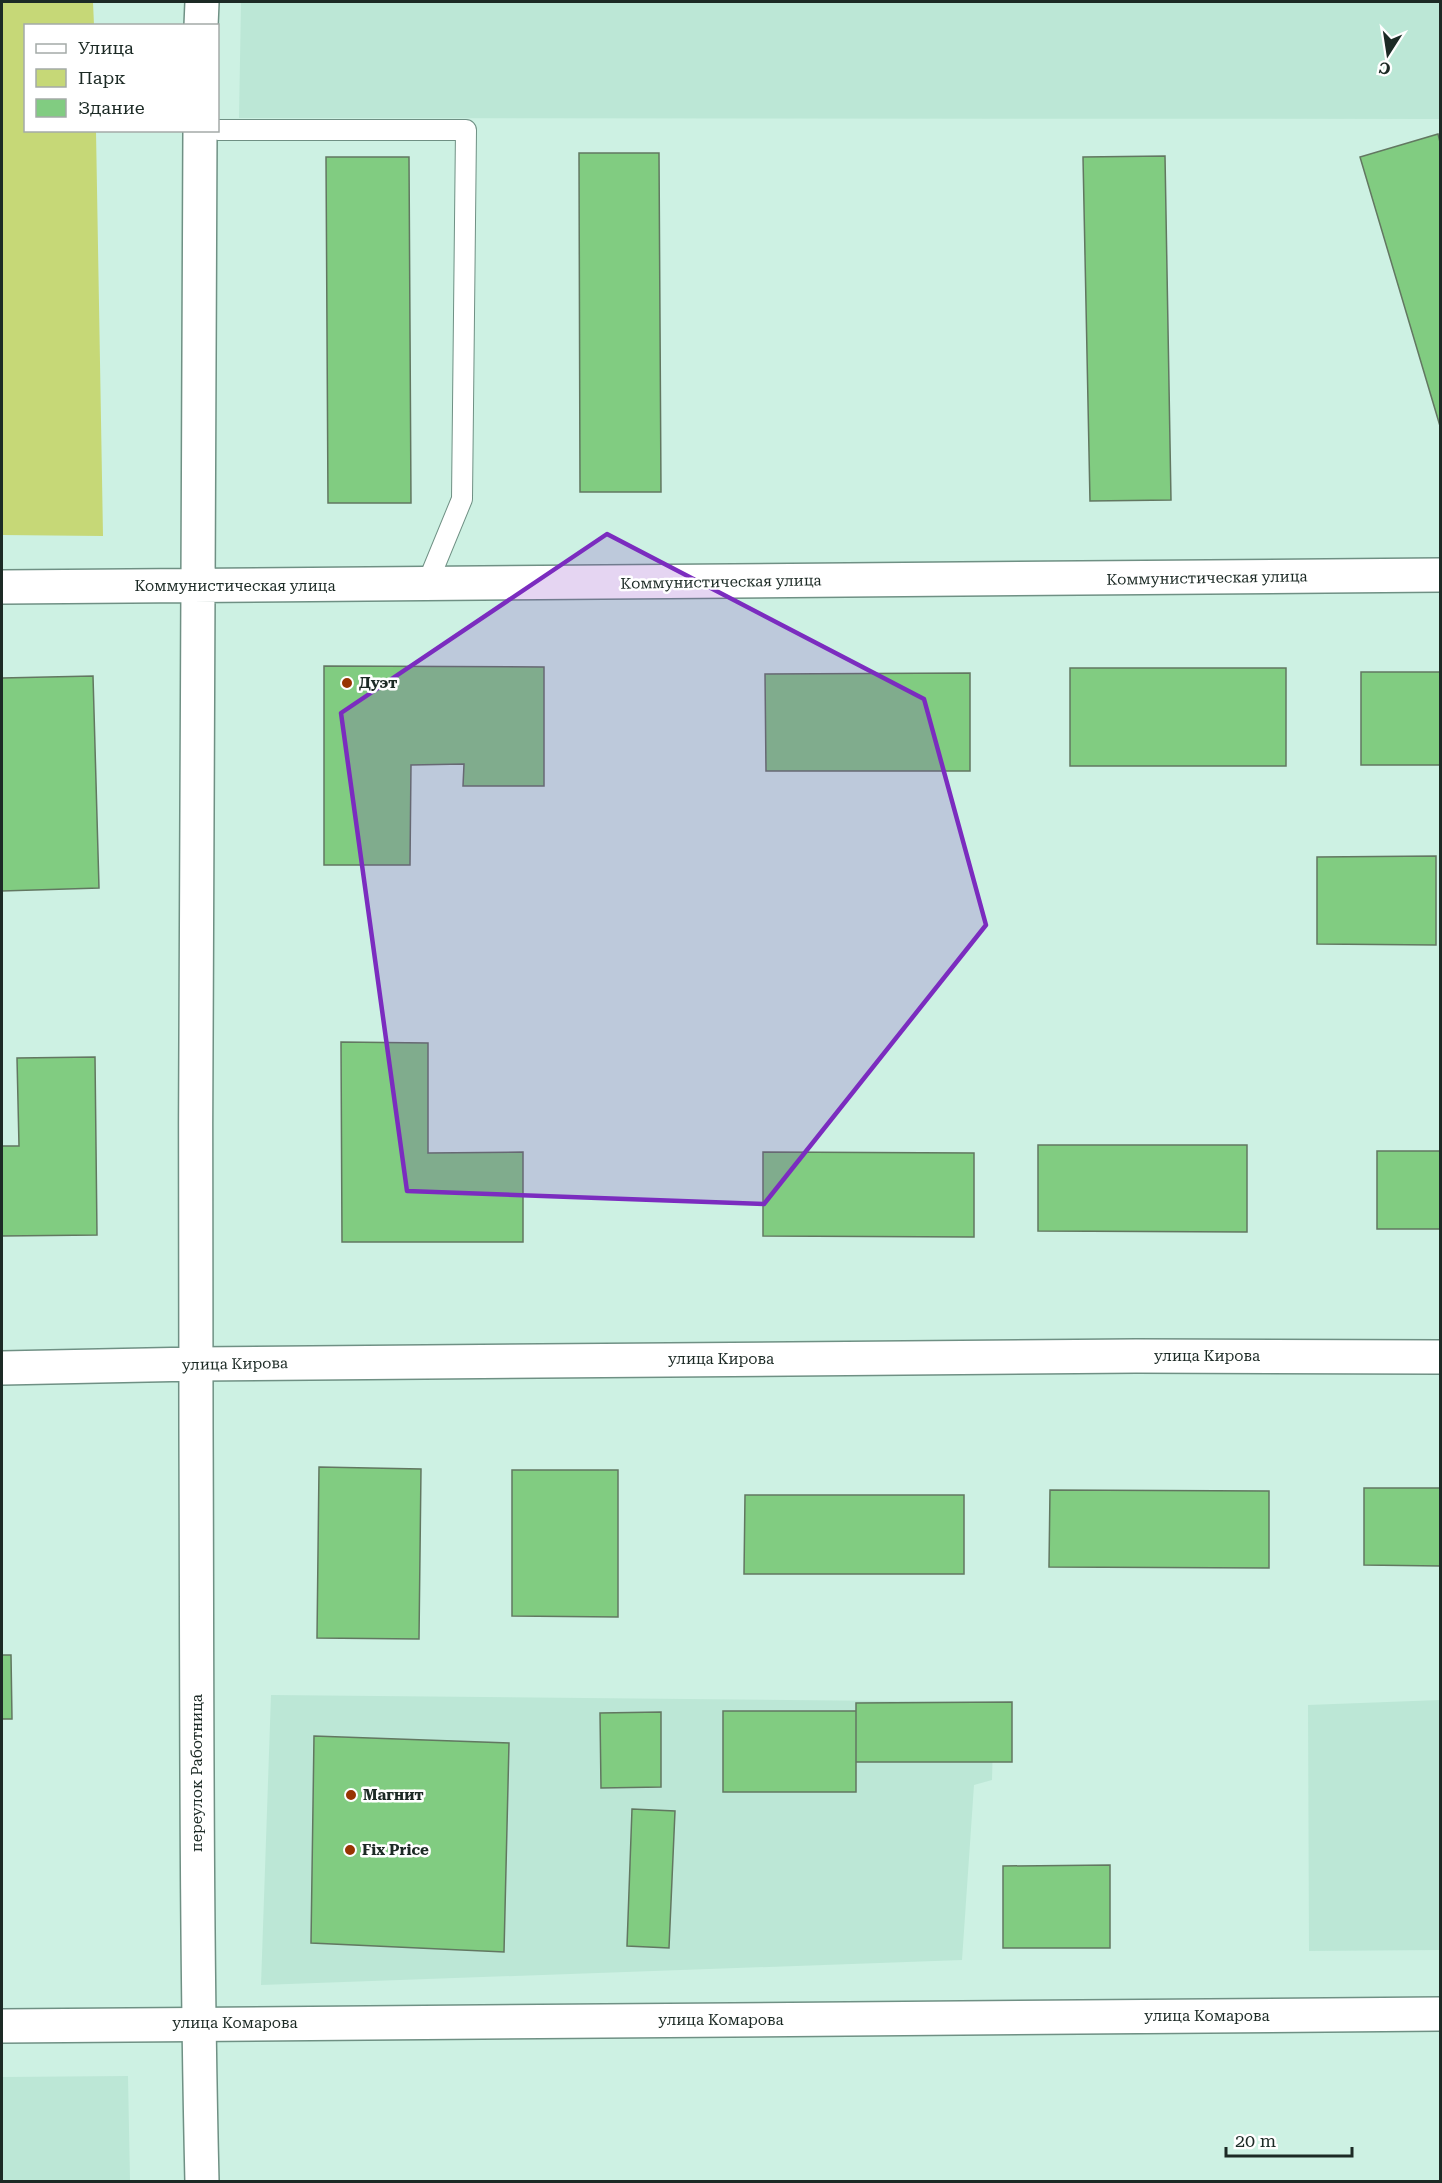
<svg xmlns="http://www.w3.org/2000/svg" width="1442" height="2183" viewBox="0 0 1442 2183" font-family="'Roboto Serif',serif">
<style>
.built{fill:#bce7d6}
.green{fill:#c6d877}
.building{fill:#81cc81;stroke:#627761;stroke-width:1.5}
.lines{fill:none;stroke-linecap:round;stroke-linejoin:round}
.lane-casing{stroke:#6f9084;stroke-width:22}
.street-casing{stroke:#6f9084;stroke-width:36}
.secondary-casing{stroke:#6f9084;stroke-width:36}
.lane{stroke:#fff;stroke-width:20}
.street{stroke:#fff;stroke-width:33}
.secondary{stroke:#fff;stroke-width:33}
.marked{fill:#7b2cbf;fill-opacity:0.2;stroke:#7b2cbf;stroke-width:4.5;stroke-linejoin:round}
.poi-dot{fill:#983402;stroke:#fff;stroke-width:2}
.labels{text-anchor:middle;dominant-baseline:central;stroke-width:5;stroke-linejoin:round;paint-order:stroke}
.street-label{font-size:15px;fill:#1c2a25;stroke:#fff}
.poi-label{font-size:15px;font-weight:bold;fill:#1c2a25;stroke:#fff;text-anchor:start}
</style>
<rect width="100%" height="100%" fill="#cdf1e3"/>
<path class="built" d="M241 2H1440V119L239 118Z
M271 1695 994 1702 992 1780 974 1785 962 1960 261 1985Z
M1440 1700V1950L1309 1951 1308 1705Z
M128 2076 130 2181H2V2077Z"/>
<path class="green" d="M2 2H93L94 25 26 26V130L96 131 103 536 2 535Z"/>
<path class="building" d="M1438 134 1440 142V426L1360 157Z
M579 153H659L661 492H580Z
M1165 156 1171 500 1090 501 1083 157Z
M326 157H409L411 503H328Z
M324 666 544 667V786H463L464 764 411 765 410 865H324Z
M1070 668H1286V766H1070Z
M1361 672H1440V765H1361Z
M970 673V771H766L765 674Z
M93 676 99 888 2 891V678Z
M1436 856V945L1317 944V857Z
M341 1042 428 1043V1153L523 1152V1242H342Z
M95 1057 97 1235 2 1236V1146H19L17 1058Z
M1038 1145H1247V1232L1038 1231Z
M1377 1151H1440V1229H1377Z
M763 1152 974 1153V1237L763 1236Z
M319 1467 421 1469 419 1639 317 1638Z
M512 1470H618V1617L512 1616Z
M1364 1488H1440V1566L1364 1565Z
M1050 1490 1269 1491V1568L1049 1567Z
M745 1495H964V1574H744Z
M2 1655H11L12 1719H2Z
M1012 1702V1762H856V1703Z
M723 1711H856V1792H723Z
M661 1712V1787L601 1788 600 1713Z
M314 1736 509 1743 504 1952 311 1943Z
M632 1809 675 1811 669 1948 627 1946Z
M1110 1865V1948H1003V1866Z"/>
<g class="lines">
<g class="lane-casing">
<path id="lane" d="M218 130H466L462 499 427 584"/>
</g>
<g class="street-casing">
<path id="street" d="M196 1364 1136 1356 1440 1357
M2 2026 1440 2014"/>
</g>
<g class="secondary-casing">
<path id="secondary" d="M201 26 202 2
M200 130C196 563 195 996 196 1429 197 1680 196 1931 202 2182
M2 587 1440 575
M2 1368 196 1364"/>
</g>
<use href="#lane" class="lane"/>
<use href="#street" class="street"/>
<use href="#secondary" class="secondary"/>
</g>
<path class="marked" d="M607 534 924 699 986 925 764 1204 407 1191 341 713Z"/>
<g class="poi-dot">
<circle cx="347" cy="683" r="6"/>
<circle cx="351" cy="1795" r="6"/>
<circle cx="350" cy="1850" r="6"/>
</g>
<g class="labels">
<g class="street-label">
<text transform="translate(1207 578) rotate(-1)">Коммунистическая улица</text>
<text transform="translate(721 582) rotate(-1)">Коммунистическая улица</text>
<text x="235" y="586">Коммунистическая улица</text>
<text x="1207" y="1356">улица Кирова</text>
<text x="721" y="1359">улица Кирова</text>
<text transform="translate(235 1364) rotate(-1)">улица Кирова</text>
<text transform="translate(197 1773) rotate(-90)">переулок Работница</text>
<text x="1207" y="2016">улица Комарова</text>
<text x="721" y="2020">улица Комарова</text>
<text x="235" y="2023">улица Комарова</text>
</g>
<g class="poi-label">
<text x="359" y="683">Дуэт</text>
<text x="363" y="1795">Магнит</text>
<text x="362" y="1850">Fix Price</text>
</g>
</g>
<rect width="1442" height="2183" fill="none" stroke="#1c2a25" stroke-width="6"/>
<rect x="24" y="24" width="195" height="108" fill="#ffffff" stroke="#a4aaa8" stroke-width="1.5"/>
<rect x="36" y="44" width="30" height="9" fill="#ffffff" stroke="#a4aaa8" stroke-width="1.5"/>
<text x="78" y="54" font-size="18" fill="#1c2a25">Улица</text>
<rect x="36" y="69" width="30" height="18" fill="#c6d877" stroke="#a4aaa8" stroke-width="1.5"/>
<text x="78" y="84" font-size="18" fill="#1c2a25">Парк</text>
<rect x="36" y="99" width="30" height="18" fill="#81cc81" stroke="#a4aaa8" stroke-width="1.5"/>
<text x="78" y="114" font-size="18" fill="#1c2a25">Здание</text>
<g transform="translate(1388 54) rotate(192)" stroke="#ffffff" stroke-width="4.5" paint-order="stroke">
<path d="M0-4.5L10 22L0 15L-10 22Z" fill="#1c2a25"/>
<text y="-9" font-size="16" font-weight="bold" text-anchor="middle" fill="#1c2a25">С</text>
</g>
<path d="M1226 2147v9h126v-9" fill="none" stroke="#1c2a25" stroke-width="3"/>
<text x="1235" y="2147" font-size="18" fill="#1c2a25" stroke="#ffffff" stroke-width="4.5" paint-order="stroke">20 m</text>
</svg>
